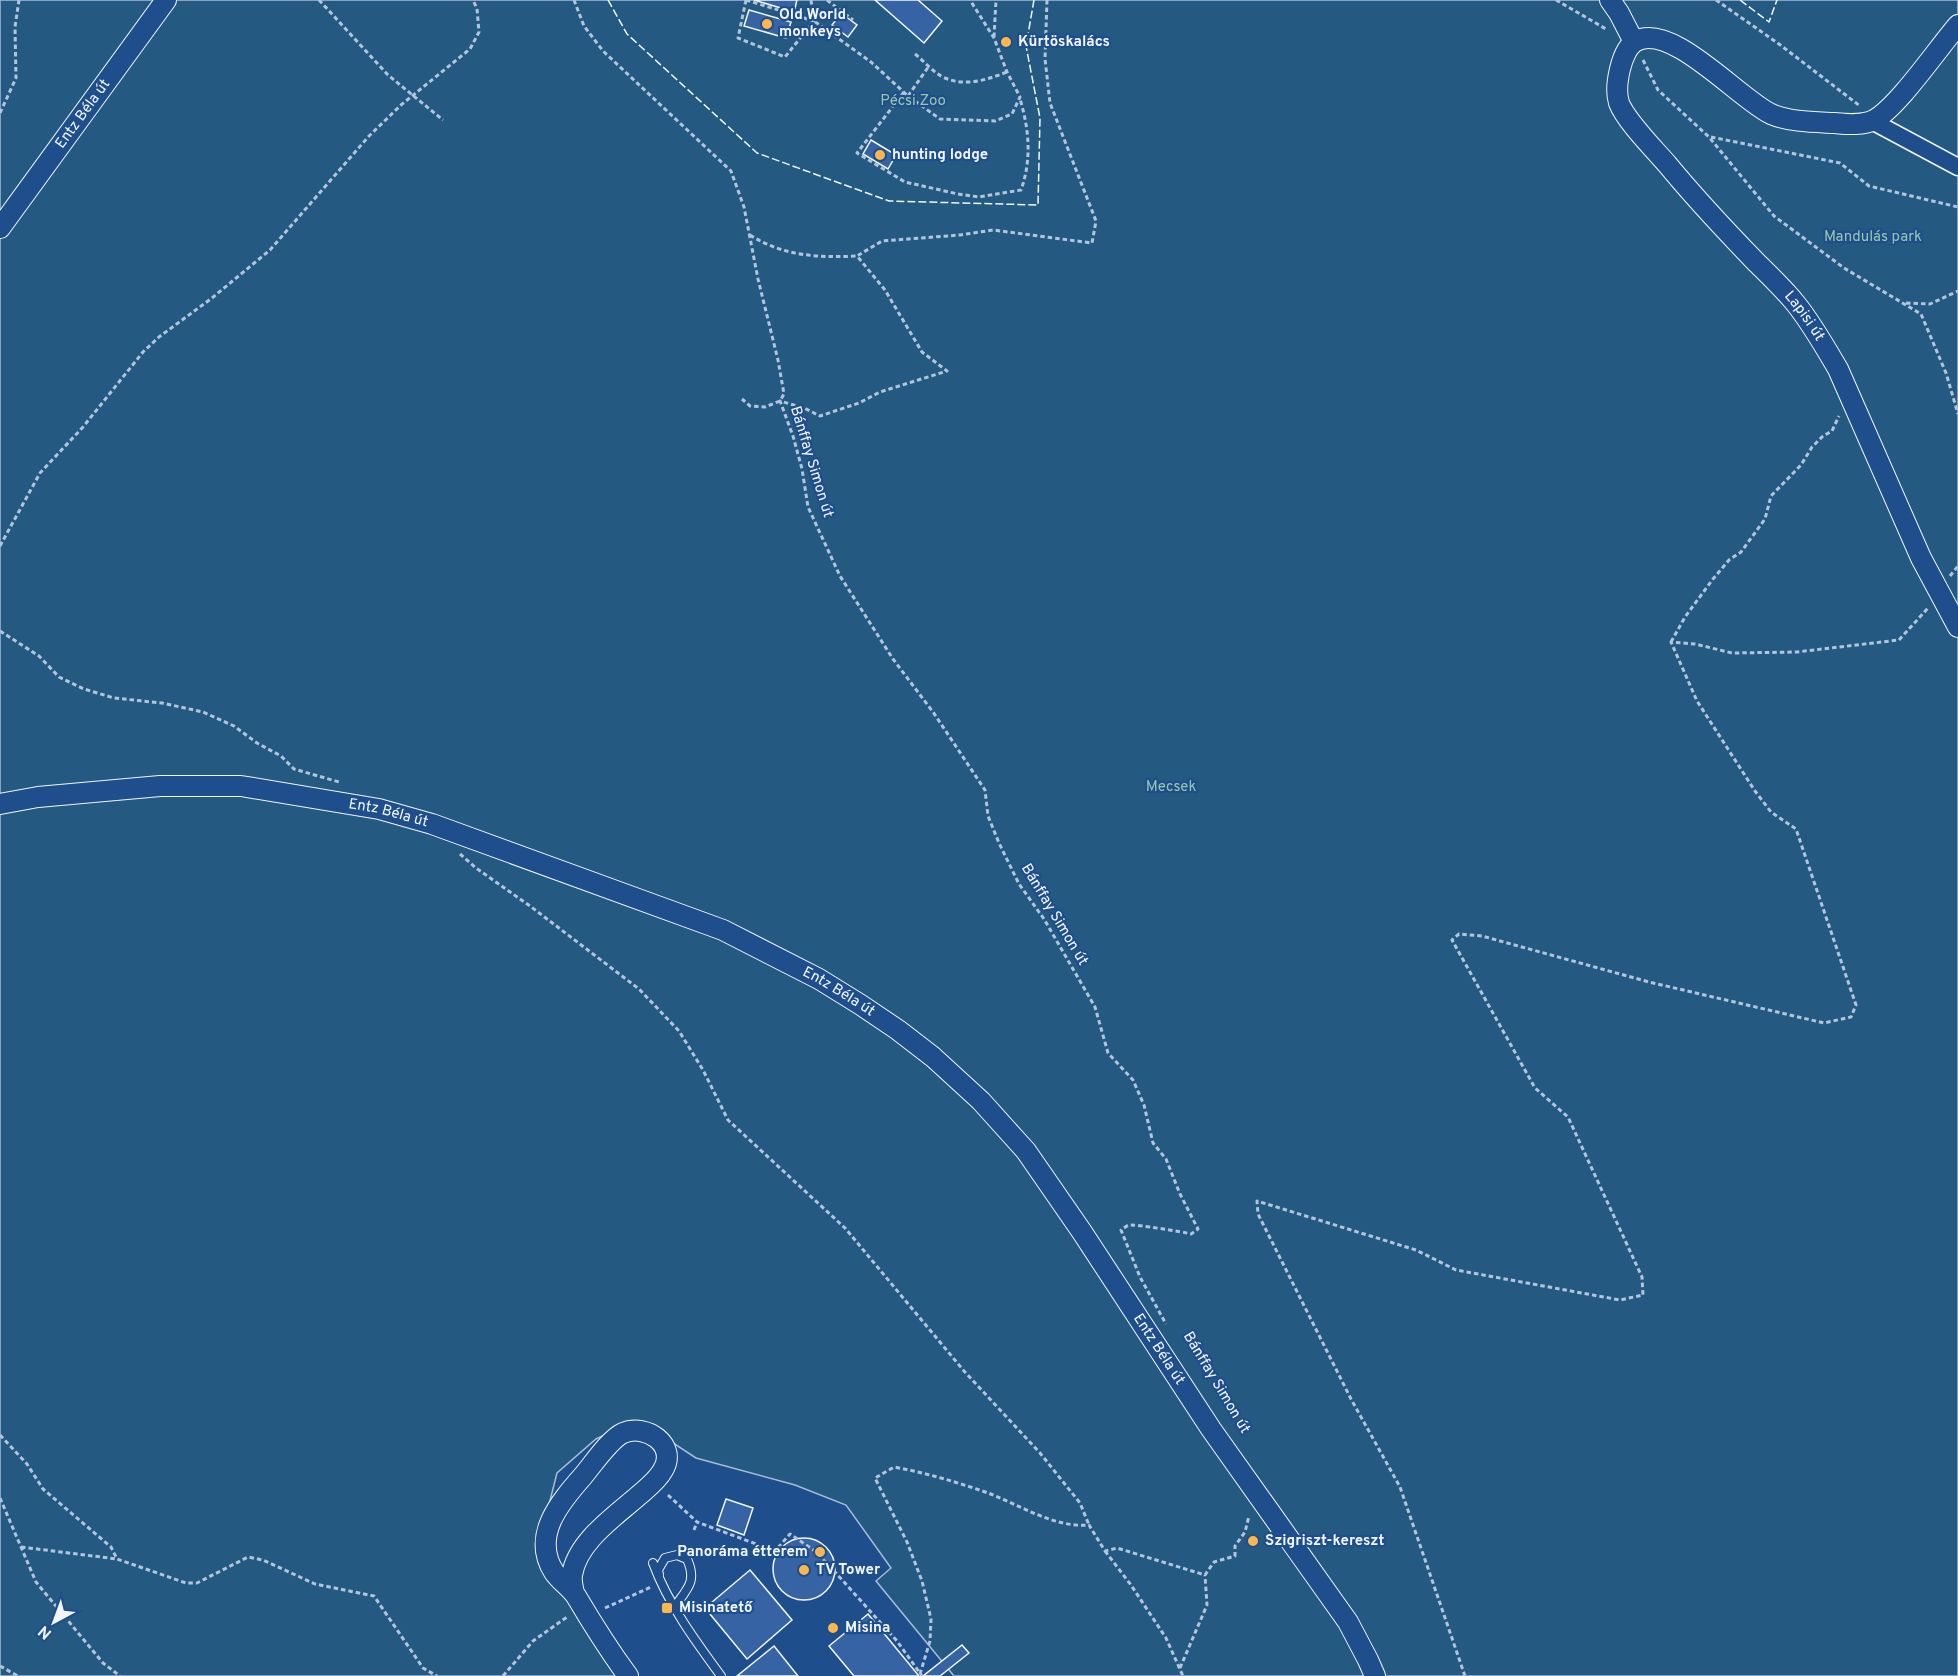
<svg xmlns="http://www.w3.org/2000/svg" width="1958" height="1676" viewBox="0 0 1958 1676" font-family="Overpass,sans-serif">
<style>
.green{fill:#245a82;stroke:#a8bbd7;stroke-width:1.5}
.building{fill:#3563a3;stroke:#f2f6ff;stroke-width:1.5}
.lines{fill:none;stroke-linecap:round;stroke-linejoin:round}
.service-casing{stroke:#f2f6ff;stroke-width:10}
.minor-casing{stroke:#f2f6ff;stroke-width:19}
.tertiary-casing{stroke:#f2f6ff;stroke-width:22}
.path{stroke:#b3c4dc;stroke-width:3;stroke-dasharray:4.5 3;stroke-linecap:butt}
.service{stroke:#1f4e8c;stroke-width:8}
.minor{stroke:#1f4e8c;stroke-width:16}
.tertiary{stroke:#1f4e8c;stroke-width:20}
.fence{stroke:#f2f6ff;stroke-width:1.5;stroke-dasharray:8 3;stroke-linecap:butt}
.poi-dot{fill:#ffb74d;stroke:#1f4e8c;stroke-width:2}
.labels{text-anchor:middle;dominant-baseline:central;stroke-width:4.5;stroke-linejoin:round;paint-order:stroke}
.poi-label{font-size:15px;font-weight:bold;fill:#f2f6ff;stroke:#1f4e8c;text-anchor:start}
.park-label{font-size:15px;fill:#97c8a6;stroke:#1f4e8c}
.street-label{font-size:15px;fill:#f2f6ff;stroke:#1f4e8c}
</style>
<rect width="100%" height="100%" fill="#1f4e8c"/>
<path class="green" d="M0 0H1958V1676H954L876 1581 891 1568 846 1505 795 1485 696 1458 644 1424 630 1423 596 1439 557 1473 540 1540 628 1676H0Z"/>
<path class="building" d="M754 0H797L794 12Z
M875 0H918L942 21 924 43Z
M749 10 791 22 786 38 744 26Z
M841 13 857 25 848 37 832 25Z
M871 140 896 155 888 169 863 154Z
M726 1499 753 1508 744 1535 717 1525Z
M773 1569a31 31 0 1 1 62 0a31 31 0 1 1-62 0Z
M750 1570 792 1620 747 1659 705 1608Z
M868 1614 919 1676H854L829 1646Z
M962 1645 969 1653 940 1676H923Z
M774 1646 798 1676H737Z"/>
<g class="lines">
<g class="service-casing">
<path id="service" d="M653 1563C668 1604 696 1642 721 1676
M659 1575 658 1570 665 1558 677 1555 687 1559C697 1581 688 1588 675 1606"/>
</g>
<g class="minor-casing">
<path id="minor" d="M1872 121 1958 167"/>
</g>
<g class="tertiary-casing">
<g id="tertiary">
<path d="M1610 0 1619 13 1634 42"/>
<path id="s1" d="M1958 25C1938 48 1898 107 1874 120 1862 126 1846 124 1834 123 1813 122 1790 122 1771 114 1739 99 1672 22 1636 41 1621 49 1614 87 1619 103 1626 121 1654 149 1667 164 1695 198 1725 230 1755 261 1769 275 1784 289 1796 304 1812 324 1825 347 1838 369L1921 558 1958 627"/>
<path id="s2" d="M0 228 166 0"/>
<path id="s3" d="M0 804 38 797 160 786H241L379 809 432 824 723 930 819 979 861 1005 898 1030 933 1057 981 1101 1026 1151 1082 1232 1211 1429 1348 1622 1368 1660 1375 1676"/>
<path d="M574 1593C573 1588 571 1581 572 1575 577 1542 614 1517 638 1496 647 1488 657 1481 663 1470 678 1445 646 1423 623 1433 610 1439 593 1464 583 1476 560 1502 531 1536 554 1572 560 1581 570 1587 576 1596 592 1623 609 1650 628 1676"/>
</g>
</g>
<path class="path" d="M319 0 388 75 443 120
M574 0 584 26 603 51 731 171 744 207 758 279 778 360 784 394 780 401 765 407 750 406 742 399
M746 0 738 38 785 57 814 21 746 0
M811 0 814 21 871 62 908 96 940 119 995 121 1012 114 1020 97 1007 72 994 38 970 0
M827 0 853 20
M1047 0 1045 59 1050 103 1096 221 1092 243 993 230 960 235 882 241 857 256 885 290 922 352 947 371 880 392 859 403 820 416 804 408 780 401 793 436 802 469 808 507 840 576 893 659 933 712 985 790 988 816 999 843 1019 884 1044 919 1095 1007 1108 1053 1133 1080 1144 1105 1153 1143 1166 1159 1180 1194 1198 1229 1191 1234C1184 1232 1134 1224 1129 1225 1126 1226 1123 1229 1121 1230L1140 1277 1166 1324
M1556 0 1606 29
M1716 0 1779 44 1860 106
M994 37 996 0
M915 54C924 61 932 71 941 76 963 88 986 80 1007 72
M1643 60 1658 90 1709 137 1774 216 1844 268 1921 314 1946 373 1958 414
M904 92 857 153 905 182 958 194 979 197 1021 190C1032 159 1029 129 1020 99
M908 96 929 66
M0 113 16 78 15 27 19 0
M1711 137 1840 163 1869 186 1958 207
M750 235C783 256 818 258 857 256
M1906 303 1930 304 1958 291
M0 546 40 473 83 427 143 352 159 337 212 298 270 250 369 136 401 105 470 49 479 32 477 9 473 0
M1950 576 1958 566
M0 631 39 656 59 677 84 689 114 698 162 703 203 712 234 726 257 743 281 756 294 769 339 782
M1671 642 1685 617 1713 579 1729 560 1741 552 1765 519 1771 496 1801 465 1812 447 1823 436 1832 431 1839 416
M460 854 476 868 530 906 639 989 679 1031 703 1070 728 1120 845 1228 964 1371 1040 1453 1080 1503 1089 1525
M0 1435 27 1464 43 1489 111 1547 117 1559 186 1583H197L248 1557 263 1560 315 1584 374 1596 423 1668 437 1676
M668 1495 697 1522 775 1551 790 1534 815 1551 835 1572 897 1641 922 1676
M0 1498 36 1582 103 1663 120 1676
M694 1530 697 1522
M21 1547 117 1559
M1105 1551 1131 1585 1166 1638 1183 1676
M605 1608 651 1587
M0 1666 18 1676
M1180 1668 1207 1605 1205 1575
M920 1674 930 1641 931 1619 922 1581 907 1542 875 1478 894 1467C926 1473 957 1482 988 1493 1020 1505 1054 1528 1089 1525L1105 1551 1117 1548 1205 1575 1214 1562 1235 1556V1546L1245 1532 1249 1516
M503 1676 533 1641 567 1617
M1465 1676 1400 1487 1351 1399 1258 1214 1257 1201 1416 1250 1456 1270 1620 1300 1643 1295 1642 1277 1568 1117 1535 1088 1452 940 1459 934 1482 936 1649 982 1824 1023 1851 1017 1856 1005 1796 829 1771 812 1755 791 1697 701 1671 642 1695 644 1732 653 1797 652 1899 640 1928 608"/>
<use href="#service" class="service"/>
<use href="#minor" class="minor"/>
<use href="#tertiary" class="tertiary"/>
<path class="fence" d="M608 0 627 34 757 153 889 201 1038 205 1040 118 1026 46 1034 0
M1740 0 1769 22 1777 0"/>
</g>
<g class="poi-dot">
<circle cx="767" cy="24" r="6"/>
<circle cx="1006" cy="42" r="6"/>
<circle cx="880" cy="155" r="6"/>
<circle cx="1253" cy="1541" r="6"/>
<circle cx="820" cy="1552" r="6"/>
<circle cx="804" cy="1570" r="6"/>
<rect x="661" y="1602" width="12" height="12" rx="3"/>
<circle cx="833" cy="1628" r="6"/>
</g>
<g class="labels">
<g class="poi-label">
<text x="779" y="15">Old World<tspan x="779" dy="17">monkeys</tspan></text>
<text x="1018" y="42">Kürtöskalács</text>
<text x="892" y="155">hunting lodge</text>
<text x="1265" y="1541">Szigriszt-kereszt</text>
<text x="808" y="1552" text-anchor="end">Panoráma étterem</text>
<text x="816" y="1570">TV Tower</text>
<text x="679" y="1608">Misinatető</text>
<text x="845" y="1628">Misina</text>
</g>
<g class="park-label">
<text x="913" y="101">Pécsi Zoo</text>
<text x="1873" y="237">Mandulás park</text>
<text x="1171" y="787">Mecsek</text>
</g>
<g class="street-label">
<text stroke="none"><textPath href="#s2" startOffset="141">Entz Béla út</textPath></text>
<text stroke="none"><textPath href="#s1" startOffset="741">Lapisi út</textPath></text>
<text transform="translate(811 462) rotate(73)">Bánffay Simon út</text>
<text stroke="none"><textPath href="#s3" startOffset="392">Entz Béla út</textPath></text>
<text transform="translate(1054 915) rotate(59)">Bánffay Simon út</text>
<text stroke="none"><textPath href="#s3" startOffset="878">Entz Béla út</textPath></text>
<text stroke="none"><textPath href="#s3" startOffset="1364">Entz Béla út</textPath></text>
<text transform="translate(1216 1383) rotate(59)">Bánffay Simon út</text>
</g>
</g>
<g transform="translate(54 1622) rotate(221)" stroke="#1f4e8c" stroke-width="4.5" paint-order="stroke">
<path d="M0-4.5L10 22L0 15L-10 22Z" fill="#f2f6ff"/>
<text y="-9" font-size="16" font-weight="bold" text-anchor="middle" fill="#f2f6ff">N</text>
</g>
</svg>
